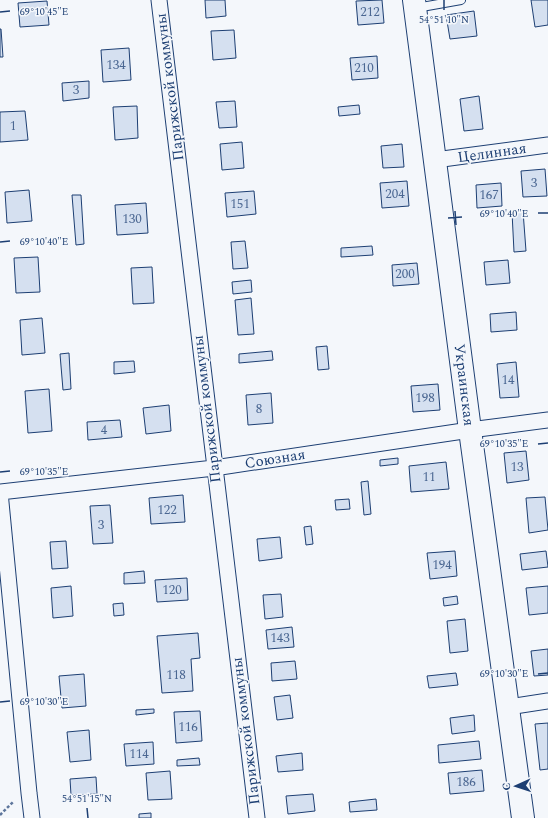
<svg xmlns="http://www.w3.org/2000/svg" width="548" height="818" viewBox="0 0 548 818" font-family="Spectral,serif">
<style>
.building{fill:#d5e0f0;stroke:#1d3f73}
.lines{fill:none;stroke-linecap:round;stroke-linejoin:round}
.lane-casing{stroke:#1d3f73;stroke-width:10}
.street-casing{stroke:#1d3f73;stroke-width:17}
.secondary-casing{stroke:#1d3f73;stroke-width:24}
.path{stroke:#5e769c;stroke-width:2.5;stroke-dasharray:3 2;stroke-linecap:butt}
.lane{stroke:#f4f7fb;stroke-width:8}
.street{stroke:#f4f7fb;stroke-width:15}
.secondary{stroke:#f4f7fb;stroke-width:22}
.ticks{fill:none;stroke:#1d3f73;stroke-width:1.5}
.labels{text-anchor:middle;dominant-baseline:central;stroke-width:3;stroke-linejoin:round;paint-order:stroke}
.number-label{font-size:13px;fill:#4b6792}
.street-label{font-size:15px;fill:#1d3f73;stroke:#f4f7fb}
.ticks-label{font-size:10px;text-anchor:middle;fill:#1d3f73;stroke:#f4f7fb;stroke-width:3;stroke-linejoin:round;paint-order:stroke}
</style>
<rect width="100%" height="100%" fill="#f4f7fb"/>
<path class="building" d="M205 0H225L226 16 206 18Z
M382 0 384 23 358 25 356 1Z
M531 0H548V25L535 27Z
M47 1 49 25 20 27 18 3Z
M474 11 477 36 450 39 446 15Z
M0 29H1L3 57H0Z
M234 30 236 58 213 60 211 31Z
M129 48 131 80 103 82 101 50Z
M377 56 378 78 352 80 350 58Z
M89 81V98L63 101 62 83Z
M479 96 483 129 464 131 460 99Z
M235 101 237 127 219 128 216 102Z
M359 105 360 114 339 116 338 107Z
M137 106 138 138 115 140 113 107Z
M25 111 28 140 0 142V112Z
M242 142 244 168 222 170 220 144Z
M402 144 404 167 383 168 381 146Z
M545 169 547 196 523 197 521 171Z
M407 181 409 206 382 208 380 183Z
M501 183 502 206 477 208 476 185Z
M29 190 32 221 7 223 5 192Z
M254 191 256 214 227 217 225 193Z
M72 195H81L84 244 76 245Z
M146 203 148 233 117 235 115 205Z
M523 211 526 251 514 252 512 212Z
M245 241 248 268 233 269 231 242Z
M372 246 373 255 341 257V248Z
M38 257 40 292 16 293 14 258Z
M508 260 510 283 486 285 484 262Z
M417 263 419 284 393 286 392 265Z
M152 267 154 303 133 304 131 268Z
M251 280 252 292 233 294 232 282Z
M251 298 254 334 238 335 235 300Z
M516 312 517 330 491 332 490 314Z
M42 318 45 353 22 355 20 320Z
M327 346 329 369 318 370 316 347Z
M272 351 273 360 239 363V354Z
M69 353 71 389 63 390 60 354Z
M134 361 135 372 114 374V362Z
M516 362 519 397 500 398 497 364Z
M438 384 440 410 413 412 411 386Z
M49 389 52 431 28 433 25 391Z
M271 393 273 423 248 425 246 395Z
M169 405 171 431 146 434 143 408Z
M120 420 122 437 88 440 87 422Z
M526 451 529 480 507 483 504 453Z
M398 458V464L380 466V460Z
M446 462 449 489 411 492 409 466Z
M368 481 371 514 364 515 361 482Z
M183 495 185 522 151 524 149 498Z
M545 497 548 530 529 533 526 498Z
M349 499 350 509 336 510 335 500Z
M110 505 113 543 93 544 90 506Z
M311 526 313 544 306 545 304 527Z
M280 537 282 558 259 561 257 539Z
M66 541 68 568 52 569 50 542Z
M455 551 457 576 430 579 427 553Z
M546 551 548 567 522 570 520 554Z
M144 571 145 583 124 584V573Z
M187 578 188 600 157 602 155 580Z
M71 586 73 616 53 618 51 588Z
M548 586V613L529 615 526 588Z
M281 594 283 617 265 619 263 595Z
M457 596 458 604 444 606 443 598Z
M123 603 124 615 114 616 113 604Z
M465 619 468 651 450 653 447 621Z
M292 627 294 647 268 649 266 630Z
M198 633 200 658 191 659 193 691 162 693 157 636Z
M548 649V675L534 676 531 651Z
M295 661 297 679 272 681 271 663Z
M456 673 458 685 429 688 427 676Z
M84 674 86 706 62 708 59 676Z
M290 695 293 718 277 720 274 697Z
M154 709V713L136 715V710Z
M200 711 202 741 176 743 174 712Z
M474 715 475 731 452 734 450 718Z
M548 723V769L540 770 535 724Z
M89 730 91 760 70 762 67 732Z
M479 741 481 759 439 763 438 745Z
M153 742 154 764 126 766 124 744Z
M302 753 303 770 278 772 276 756Z
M199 758 200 765 177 766V760Z
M482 770 484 791 450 794 448 773Z
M170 771 172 799 148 800 146 773Z
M96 777 97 794 71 795 70 779Z
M313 794 315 811 288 814 286 796Z
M376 799 377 810 350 812 349 802Z
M151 813V818H139V814Z"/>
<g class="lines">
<g class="lane-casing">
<path id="lane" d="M416 8 461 0"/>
</g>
<g class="street-casing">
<path id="street" d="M159 0 257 818
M435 160 548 145
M0 492 214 468 470 430 548 420
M0 492 29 793 32 818
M508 707 548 701"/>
</g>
<g class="secondary-casing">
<path id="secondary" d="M414 0 470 430 523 818"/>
</g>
<path class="path" d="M0 815 14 801"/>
<use href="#lane" class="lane"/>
<use href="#street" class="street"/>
<use href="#secondary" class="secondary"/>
</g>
<path class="ticks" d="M444 0V10M0 12 10 11M455 211 456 225M538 213H548M448 218 462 217M0 242 10 241M538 444 548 443M0 472 10 471M538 674 548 673M0 702 10 701M87 808 88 818"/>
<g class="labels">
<g class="number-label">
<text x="370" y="12">212</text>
<text x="116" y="65">134</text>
<text x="364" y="68">210</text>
<text x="76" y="90">3</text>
<text x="13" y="126">1</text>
<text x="534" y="183">3</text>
<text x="395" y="194">204</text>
<text x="489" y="195">167</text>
<text x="240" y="204">151</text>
<text x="132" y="219">130</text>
<text x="405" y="274">200</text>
<text x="508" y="380">14</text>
<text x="425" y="398">198</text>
<text x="259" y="409">8</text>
<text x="104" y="430">4</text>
<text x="517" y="467">13</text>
<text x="429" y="477">11</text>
<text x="167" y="510">122</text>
<text x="101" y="525">3</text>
<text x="442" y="565">194</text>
<text x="172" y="590">120</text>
<text x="280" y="638">143</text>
<text x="176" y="675">118</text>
<text x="188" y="727">116</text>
<text x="139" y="754">114</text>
<text x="466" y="782">186</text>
</g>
<g class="street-label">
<text transform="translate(170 87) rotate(-97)">Парижской коммуны</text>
<text transform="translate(492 153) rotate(-8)">Целинная</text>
<text transform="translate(464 385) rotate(83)">Украинская</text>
<text transform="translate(207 409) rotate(-97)">Парижской коммуны</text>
<text transform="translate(275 459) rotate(-9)">Союзная</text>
<text transform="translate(246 731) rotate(-97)">Парижской коммуны</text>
</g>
</g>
<g class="ticks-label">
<text x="44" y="15">69°10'45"E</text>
<text x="444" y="23">54°51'10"N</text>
<text x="504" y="217">69°10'40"E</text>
<text x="44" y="245">69°10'40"E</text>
<text x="504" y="447">69°10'35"E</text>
<text x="44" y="475">69°10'35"E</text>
<text x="504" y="677">69°10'30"E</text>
<text x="44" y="705">69°10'30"E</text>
<text x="87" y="802">54°51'15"N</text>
</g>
<g transform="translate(516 786) rotate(267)" stroke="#f4f7fb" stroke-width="3" paint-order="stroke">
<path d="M0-3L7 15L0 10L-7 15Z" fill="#1d3f73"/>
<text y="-6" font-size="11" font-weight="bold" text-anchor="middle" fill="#1d3f73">С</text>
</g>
</svg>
